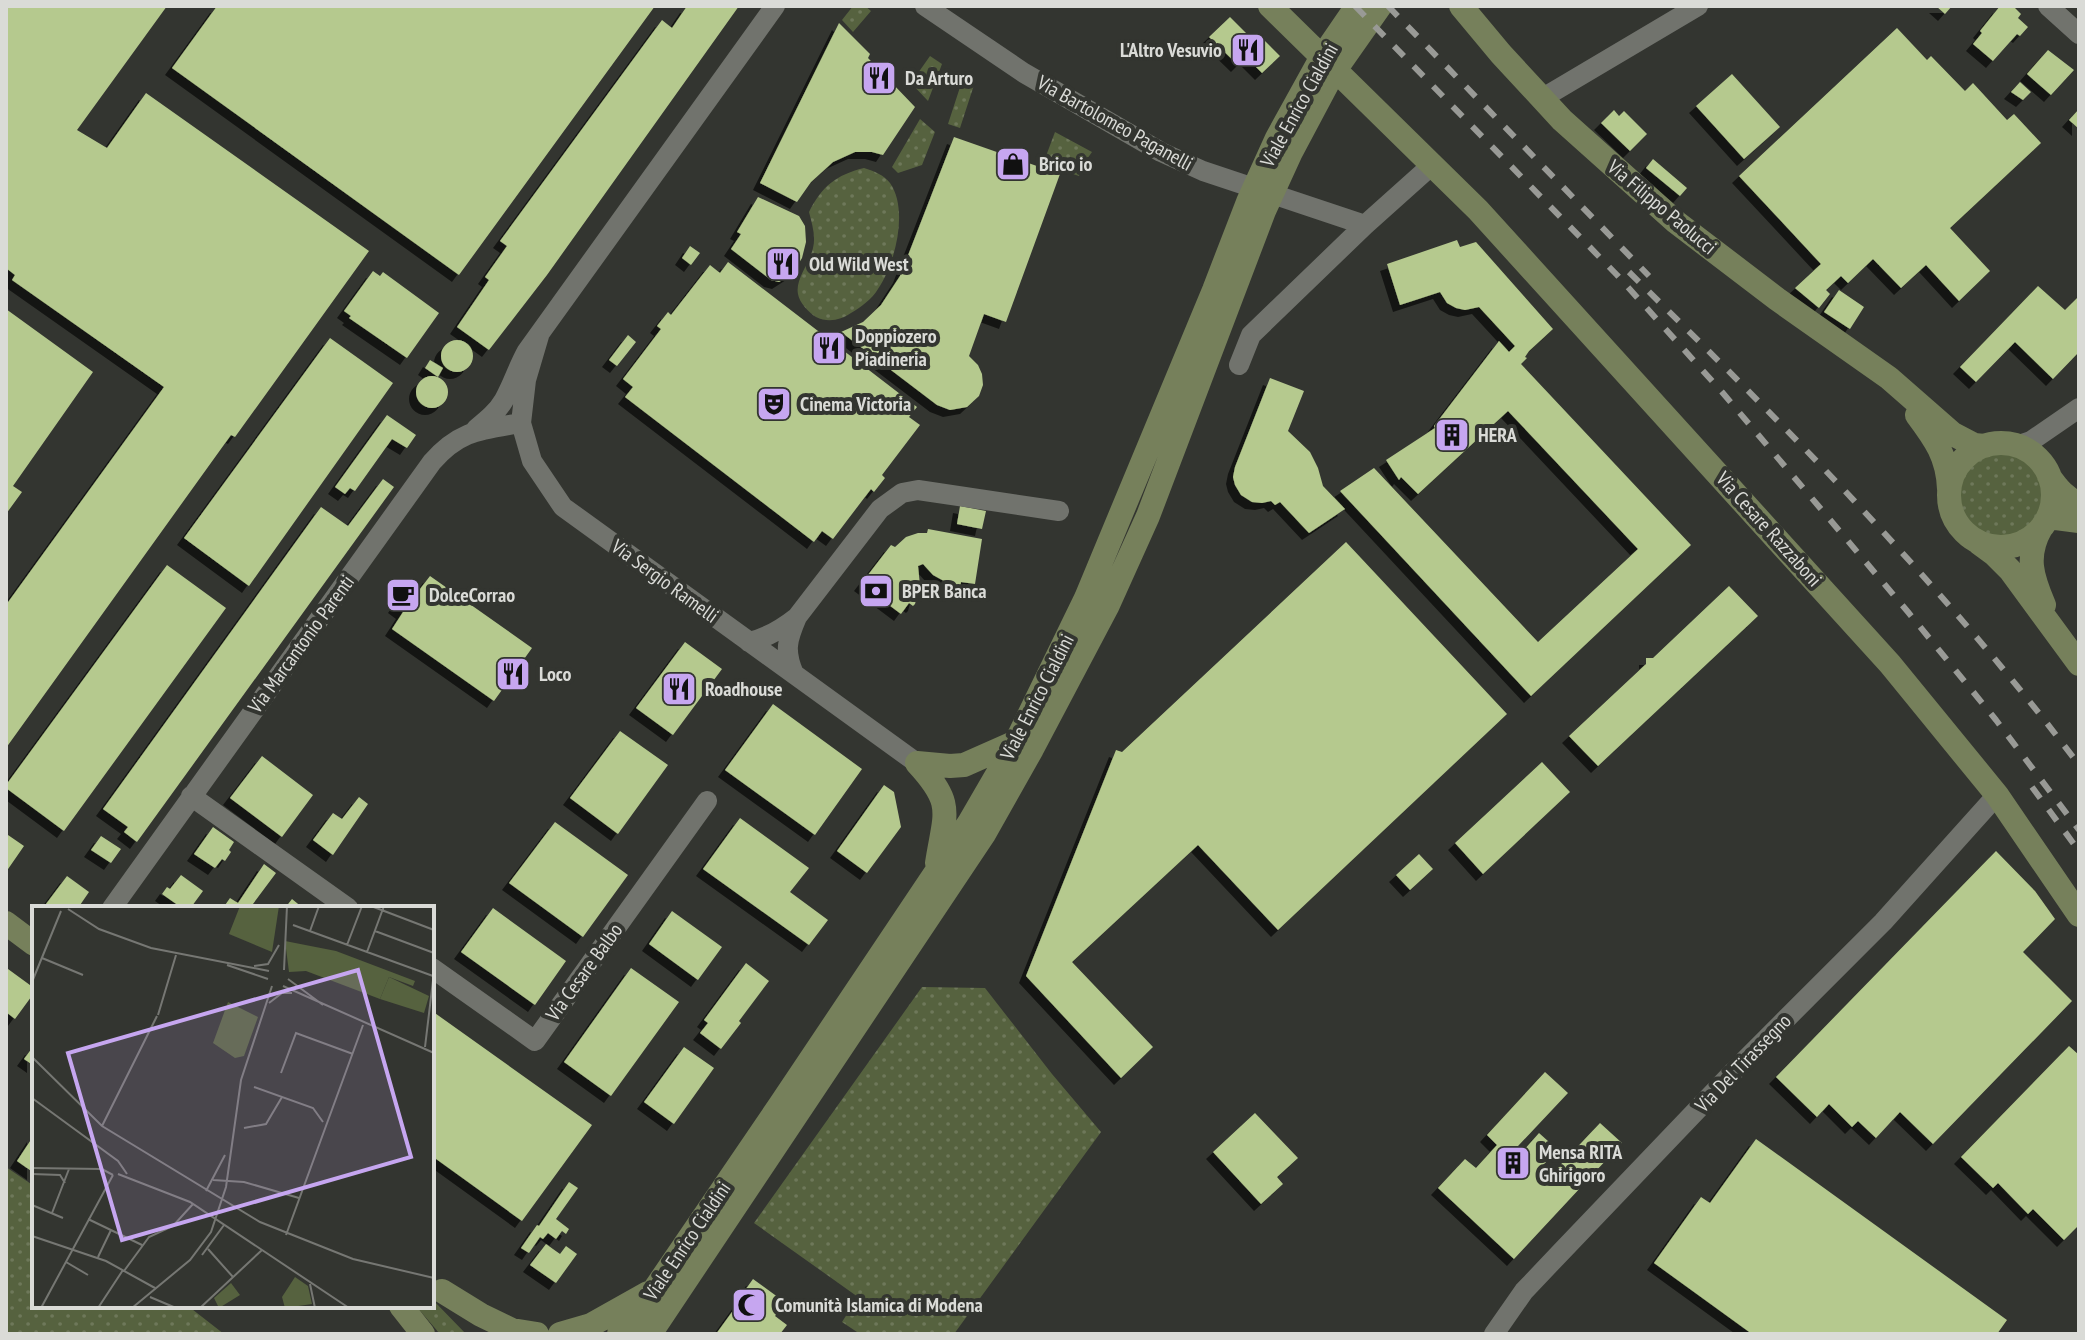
<svg xmlns="http://www.w3.org/2000/svg" width="2085" height="1340" viewBox="0 0 2085 1340" font-family="'PT Sans Narrow',sans-serif">
<style>
.green{fill:url(#green-dots)}
.building{fill:#b5c98e;filter:url(#shadow)}
.lines{fill:none;stroke-linecap:round;stroke-linejoin:round}
.street{stroke:#71736d;stroke-width:20}
.secondary{stroke:#76805b;stroke-width:24}
.rail{stroke:#999a96;stroke-width:6;stroke-dasharray:14 14;stroke-linecap:butt}
.labels{text-anchor:middle;dominant-baseline:central;stroke-width:8;stroke-linejoin:round;paint-order:stroke}
.poi-label{font-size:20px;font-weight:bold;fill:#dadbd7;stroke:#333530;text-anchor:start}
.street-label{font-size:20px;fill:#dadbd7;stroke:#333530}
.inset-road{fill:none;stroke:#767773;stroke-width:2}
.view{fill:#c6a6f0;fill-opacity:0.15;stroke:#c6a6f0;stroke-width:4}
.inset-edge{fill:none;stroke:#dadbd7;stroke-width:4}
</style>
<defs>
<pattern id="green-dots" width="8" height="8" patternUnits="userSpaceOnUse" patternTransform="scale(2)"><rect width="8" height="8" fill="#56623f"/><path d="M2 2h.1M6 6h.1" fill="none" stroke="#6e785a" stroke-width="1.8" stroke-linecap="round"/></pattern>
<filter id="shadow"><feDropShadow dx="-7" dy="7" stdDeviation="0" flood-color="#0009"/></filter>
</defs>
<rect width="100%" height="100%" fill="#333530"/>
<path class="green" d="M853 6H865L871 11 853 32 842 20Z
M930 56 942 64 928 101 911 83Z
M963 78 974 85 960 128 948 124Z
M920 119 935 132 922 165 898 173 892 167Z
M1055 132 1092 152 1082 166 1079 176 1043 164Z
M864 168C874 171 884 175 890 183 909 210 895 264 878 289 872 299 861 307 851 313 841 320 828 323 816 317 809 313 799 302 798 294 795 279 810 263 813 248 816 236 812 224 809 212 822 186 836 175 864 168Z
M1957 495a43 43 0 1 1 86 0a43 43 0 1 1-86 0Z
M922 987 985 988 1052 1074 1101 1132 954 1334H860L842 1322 858 1297 754 1223Z
M6 1167 34 1186V1306H188L224 1334H6Z
M432 1299 466 1334H440L416 1306H432Z"/>
<path class="building" d="M6 6H167L77 130 107 148 146 93 369 251 235 437 231 435 6 748V605L164 387 12 280 15 275 6 268Z
M217 6H655L459 275 172 68Z
M687 6H739L547 275 489 350 457 327 489 280 485 277 507 246 500 241 662 20 672 28Z
M1936 6H1952L1945 14Z
M2000 6H2013L2021 14 2018 18 2028 27 2020 36 2017 34 1993 61 1973 44 1982 33 1980 31Z
M1230 17 1257 44 1263 39 1280 56 1262 73 1246 57 1238 65 1209 37Z
M839 23 870 54 868 58 915 107 883 155 872 152H855L833 162 811 182 797 202 760 183Z
M1897 28 1927 60 1931 56 1965 91 1973 83 2007 120 2014 114 2041 143 1950 228 1990 271 1959 301 1926 265 1901 288 1873 259 1848 283 1841 276 1826 290 1830 294 1819 308 1795 288 1821 264 1739 176Z
M2048 50 2074 70 2051 95 2027 74Z
M1732 74 1780 127 1744 159 1696 106Z
M2020 82 2031 92 2023 100 2011 92Z
M2079 109V129L2069 120Z
M1614 110 1619 116 1624 111 1647 134 1630 151 1601 123Z
M954 137 1060 174 1006 322 984 314 969 356 978 365 982 374 983 385 979 396 967 407 950 410 937 405 841 332 863 322 881 305 900 276Z
M1653 159 1687 188 1680 196 1646 168Z
M758 197 799 216 805 226 806 242 802 258 793 273 779 282 771 280 731 249 741 234 737 232Z
M1457 240 1460 247 1476 242 1553 329 1529 351 1525 357 1527 358 1521 364 1691 545 1531 696 1340 491 1374 468 1538 642 1638 549 1508 411 1418 494 1401 477 1399 480 1386 460 1435 428 1434 426 1499 341 1509 352 1515 346 1479 307 1465 310 1456 308 1447 303 1440 292 1400 305 1387 264Z
M690 246 700 253 691 265 682 258Z
M728 262 917 407 909 417 920 425 882 475 885 478 874 492 871 489 833 539 822 531 814 542 625 397 633 387 623 379 661 329 657 326 668 312 671 315 710 265 720 273Z
M373 271 380 276 383 272 439 313 407 358 349 318 351 316 344 311Z
M2038 286 2065 310 2079 296V352L2053 379 2015 342 1976 382 1960 367Z
M1839 290 1864 307 1850 329 1824 312Z
M6 309 93 372 13 486 22 492 6 514Z
M628 335 636 342 617 366 609 360Z
M330 338 393 383 249 586 184 538Z
M441 356a16 16 0 1 1 32 0a16 16 0 1 1-32 0Z
M430 360 443 368 438 377 425 368Z
M416 392a16 16 0 1 1 32 0a16 16 0 1 1-32 0Z
M1270 378 1304 391 1288 431 1310 452 1318 468 1323 486 1345 509 1309 533 1280 502 1275 505 1271 501 1262 503 1252 502 1241 495 1235 485 1233 477 1235 467Z
M387 415 416 435 407 448 392 439 355 491 350 488 345 494 335 487Z
M383 479 394 487 137 842 124 832 128 827 103 809 321 507 348 526Z
M960 506 986 511 982 529 957 524Z
M928 529 982 539 975 584 961 582 960 588 953 586 933 575 923 564 918 566 920 585 915 604 913 606 909 603 901 614 861 584 891 545 895 547 906 537 918 533H927Z
M1346 542 1507 714 1278 930 1198 845 1072 962 1153 1047 1121 1078 1026 976 1116 750 1122 752Z
M167 565 226 608 64 831 6 788V785Z
M430 576 532 648 494 701 392 629 403 612 395 606 411 583 420 589Z
M1729 586 1758 616 1598 766 1569 736 1646 664V658H1653Z
M685 642 722 669 673 735 636 708Z
M773 704 862 769 815 835 725 770Z
M620 731 668 765 618 834 570 798Z
M262 756 313 795 282 837 230 798Z
M1542 762 1570 792 1483 874 1455 843Z
M884 785 894 792 901 827 867 873 837 851Z
M359 797 368 804 333 855 313 840 333 813 342 819Z
M740 818 809 868 790 892 828 920 809 945 703 869Z
M555 822 628 875 583 937 509 883Z
M213 827 234 842 229 850 231 852 225 861 222 859 215 868 194 854Z
M8 835 24 846 6 872V839Z
M101 836 121 849 111 863 91 850Z
M1996 851 2035 891 2055 919 2023 952 2072 1001 1933 1144 1900 1112 1876 1138 1858 1121 1852 1127 1829 1104 1817 1117 1776 1077Z
M1419 854 1433 869 1410 890 1396 875Z
M264 864 276 873 250 908H223L230 898 238 903Z
M181 875 203 891 192 906 191 905 188 908H182L162 894 167 887 170 889Z
M67 876 89 892 78 908H43Z
M292 899 303 908H285Z
M493 908 566 961 535 1005 461 952Z
M672 911 722 947 698 980 649 944Z
M746 963 769 981 739 1021 741 1023 721 1049 700 1033 708 1023 704 1020Z
M631 968 679 1002 611 1096 564 1062Z
M8 969 34 988V993L15 1019 6 1012V972Z
M432 1011 592 1125 522 1221 432 1156Z
M2069 1046 2079 1055V1225L2064 1240 2033 1209 2028 1214 1998 1183 1993 1188 1961 1157Z
M684 1047 714 1068 674 1124 644 1102Z
M32 1048 34 1049V1066L24 1059Z
M1545 1072 1568 1093 1518 1146 1523 1151 1539 1133 1558 1150 1541 1167 1550 1176 1600 1123 1622 1143 1514 1259 1438 1188 1465 1159 1476 1168 1497 1145 1487 1135Z
M1255 1113 1298 1158 1277 1177 1283 1184 1261 1204 1213 1152Z
M34 1135V1173L17 1161Z
M1756 1139 2007 1320 1997 1334H1752L1654 1263 1701 1197 1710 1203Z
M569 1182 578 1188 556 1219 569 1229 566 1234 562 1231 556 1239 548 1233 543 1239 540 1237 529 1253 521 1248 537 1225 539 1226Z
M546 1244 560 1254 566 1246 577 1254 556 1283 530 1265Z
M753 1279 786 1303 775 1316 787 1325 780 1334H716L745 1294 743 1293Z"/>
<g class="lines">
<path class="street" d="M925 6 1024 73 1161 152 1203 171 1365 225
M2048 6 2079 34
M1541 99 1698 6
M539 336 526 380 521 423 532 461 563 507 917 763
M1239 365 1251 335 1365 225 1432 165
M476 429C487 420 497 412 504 400 513 384 518 367 527 351L775 6
M2016 446 2031 441 2079 408
M749 642C767 638 783 628 797 617L880 509 902 493 918 490 1059 511
M794 674C784 651 787 640 797 617
M191 796 348 908
M112 908 432 462C460 430 481 430 521 423
M432 968 535 1041 707 801
M1494 1334 1524 1291 1563 1250 1738 1067 1883 922 1997 795"/>
<path class="secondary" d="M1270 6 1478 210 1890 664 1997 795 2079 915
M1461 6 1501 54 1562 120 1676 222 1777 299 1889 378 1953 434 1974 445 1985 446
M1917 415C1935 439 1948 457 1949 489
M1949 495a52 52 0 1 1 104 0a52 52 0 1 1-104 0Z
M2049 476C2058 489 2065 497 2079 504
M2048 517 2079 521
M2041 528C2025 556 2032 577 2044 605
M1979 543 1994 554 2010 570 2079 664
M917 763C955 804 945 812 937 863
M917 763 950 766 964 765 1016 742
M6 923 34 944
M442 1291 481 1315 512 1330 537 1334
M401 1306 423 1334
M560 1334 591 1325 648 1293
M619 1334 632 1322 654 1290 780 1105 969 823 1016 742 1086 598 1214 290 1248 202 1277 138 1320 60 1357 6
M650 1334 984 834 1032 749 1107 607 1148 516 1264 211 1291 152 1333 73 1380 6"/>
<path class="rail" d="M1355 6 1617 275 1722 392 1908 612 1996 720 2079 830
M1388 6 1649 276
M1629 272C1787 428 1945 587 2079 765
M2032 787 2079 851"/>
</g>
<defs>
<g id="restaurant-square" transform="scale(1.8)"><rect x="-9" y="-9" width="18" height="18" rx="4" fill="#c6a6f0" stroke="#333530"/><path d="M-5-6h1v4h1v-4h1v4h1v-4h1v5L-1.5 .5V6h-2V.5L-5-1ZM5-6V6H3V1.5H1.5Q1.5-4 5-6Z" fill="#111"/></g>
<g id="shop-square" transform="scale(1.8)"><rect x="-9" y="-9" width="18" height="18" rx="4" fill="#c6a6f0" stroke="#333530"/><path d="M-5-2.5h2.3a2.7 3.5 0 0 1 5.4 0H5L5.5 6h-11ZM-1.5-2.5h3a1.5 2.3 0 0 0-3 0Z" fill="#111"/></g>
<g id="theatre-square" transform="scale(1.8)"><rect x="-9" y="-9" width="18" height="18" rx="4" fill="#c6a6f0" stroke="#333530"/><path d="M-5-5.5Q0-4 5-5.5V0Q5 5 0 6Q-5 5-5 0ZM-3.3-2.5H-1v1.5H-3.3ZM1-2.5H3.3v1.5H1ZM-2.8 1Q0 5.5 2.8 1Z" fill="#111"/></g>
<g id="building-square" transform="scale(1.8)"><rect x="-9" y="-9" width="18" height="18" rx="4" fill="#c6a6f0" stroke="#333530"/><path d="M-4-6H4V6H1V3H-1V6H-4ZM-2.5-4.3h1.7v1.8h-1.7ZM.8-4.3h1.7v1.8H.8ZM-2.5-1h1.7V.8h-1.7ZM.8-1h1.7V.8H.8Z" fill="#111"/></g>
<g id="bank-square" transform="scale(1.8)"><rect x="-9" y="-9" width="18" height="18" rx="4" fill="#c6a6f0" stroke="#333530"/><path d="M-6-4H6V4H-6ZM0-2.3a2.3 2.3 0 1 0 0 4.6a2.3 2.3 0 1 0 0-4.6Z" fill="#111"/></g>
<g id="cafe-square" transform="scale(1.8)"><rect x="-9" y="-9" width="18" height="18" rx="4" fill="#c6a6f0" stroke="#333530"/><path d="M-5.5-4.5H6V0H3Q3 3.5 0 3.5H-2.5Q-5.5 3.5-5.5 0ZM3-3.2v2h1.7v-2ZM-6 4.5H4V6H-6Z" fill="#111"/></g>
<g id="mosque-square" transform="scale(1.8)"><rect x="-9" y="-9" width="18" height="18" rx="4" fill="#c6a6f0" stroke="#333530"/><path d="M3.5-4.9A6 6 0 1 0 3.5 4.9A5 5 0 1 1 3.5-4.9Z" fill="#111"/></g>
</defs>
<g fill-rule="evenodd">
<use href="#restaurant-square" x="1248" y="50"/>
<use href="#restaurant-square" x="879" y="78"/>
<use href="#shop-square" x="1013" y="164"/>
<use href="#restaurant-square" x="783" y="264"/>
<use href="#restaurant-square" x="829" y="348"/>
<use href="#theatre-square" x="774" y="404"/>
<use href="#building-square" x="1452" y="435"/>
<use href="#bank-square" x="876" y="591"/>
<use href="#cafe-square" x="403" y="595"/>
<use href="#restaurant-square" x="513" y="674"/>
<use href="#restaurant-square" x="679" y="689"/>
<use href="#building-square" x="1513" y="1163"/>
<use href="#mosque-square" x="749" y="1305"/>
</g>
<g class="labels">
<g class="poi-label">
<text x="1222" y="50" text-anchor="end">L'Altro Vesuvio</text>
<text x="905" y="78">Da Arturo</text>
<text x="1039" y="164">Brico io</text>
<text x="809" y="264">Old Wild West</text>
<text x="855" y="336">Doppiozero<tspan x="855" dy="23">Piadineria</tspan></text>
<text x="800" y="404">Cinema Victoria</text>
<text x="1478" y="435">HERA</text>
<text x="902" y="591">BPER Banca</text>
<text x="429" y="595">DolceCorrao</text>
<text x="539" y="674">Loco</text>
<text x="705" y="689">Roadhouse</text>
<text x="1539" y="1152">Mensa RITA<tspan x="1539" dy="23">Ghirigoro</tspan></text>
<text x="775" y="1305">Comunità Islamica di Modena</text>
</g>
<g class="street-label">
<text transform="translate(1299 105) rotate(-61)">Viale Enrico Cialdini</text>
<text transform="translate(1115 123) rotate(29)">Via Bartolomeo Paganelli</text>
<text transform="translate(1662 207) rotate(40)">Via Filippo Paolucci</text>
<text transform="translate(1769 529) rotate(48)">Via Cesare Razzaboni</text>
<text transform="translate(665 581) rotate(36)">Via Sergio Ramelli</text>
<text transform="translate(301 644) rotate(-54)">Via Marcantonio Parenti</text>
<text transform="translate(1037 697) rotate(-63)">Viale Enrico Cialdini</text>
<text transform="translate(584 972) rotate(-54)">Via Cesare Balbo</text>
<text transform="translate(1743 1063) rotate(-46)">Via Del Tirassegno</text>
<text transform="translate(687 1241) rotate(-56)">Viale Enrico Cialdini</text>
</g>
</g>
<g transform="translate(32 906)">
<rect width="402" height="402" fill="#333530"/>
<path d="M208 0H247L240 46 197 28ZM253 35 304 45 383 75 381 80 357 71 348 93 274 65 257 66ZM196 96 226 111 212 150 203 152 181 137ZM263 371 276 380 280 398 253 402 250 391Z" fill="#56623f"/>
<path d="M357 71 397 90 392 107 348 93ZM199 377 208 389 187 402 182 392Z" fill="#56623f"/>
<path class="inset-road" d="M339 0 402 24M36 3 67 23 119 42 237 65M261 19 401 70M278 25 287 0M343 25 402 47M315 39 330 0M335 46 352 0M10 52 51 69M195 59 236 73M222 60 236 58 247 39M252 64 255 0M256 73 291 99M0 76 29 5M251 80 402 147M237 97 250 87H260M126 109 144 49M393 141 402 66M0 151 70 220 228 316 321 353 402 372M249 167 264 127 321 148M222 181 281 202 291 216M0 192 86 255 95 268M70 220 125 110M212 222 234 218 250 191M0 262 70 263 81 269M0 268 28 269 33 277M86 268 158 296 317 402M181 274 212 276 267 292M174 285 193 249M0 299 31 312M20 307 37 263M56 313 110 339M254 329 331 119M0 330 74 355 123 382M176 343 201 371M170 349 192 319M66 351 79 324M34 356 56 369M92 365 117 331 141 320 161 298M278 378 283 402M118 391 144 402M9 402 81 269M66 402 91 364M100 402 158 354 179 326 194 281 209 174 240 80M168 402 230 344"/>
<path class="view" d="M326 64 379 251 90 334 36 147Z"/>
<rect width="402" height="402" class="inset-edge"/>
</g>
<rect width="2085" height="1340" fill="none" stroke="#dadbd7" stroke-width="16"/>
</svg>
